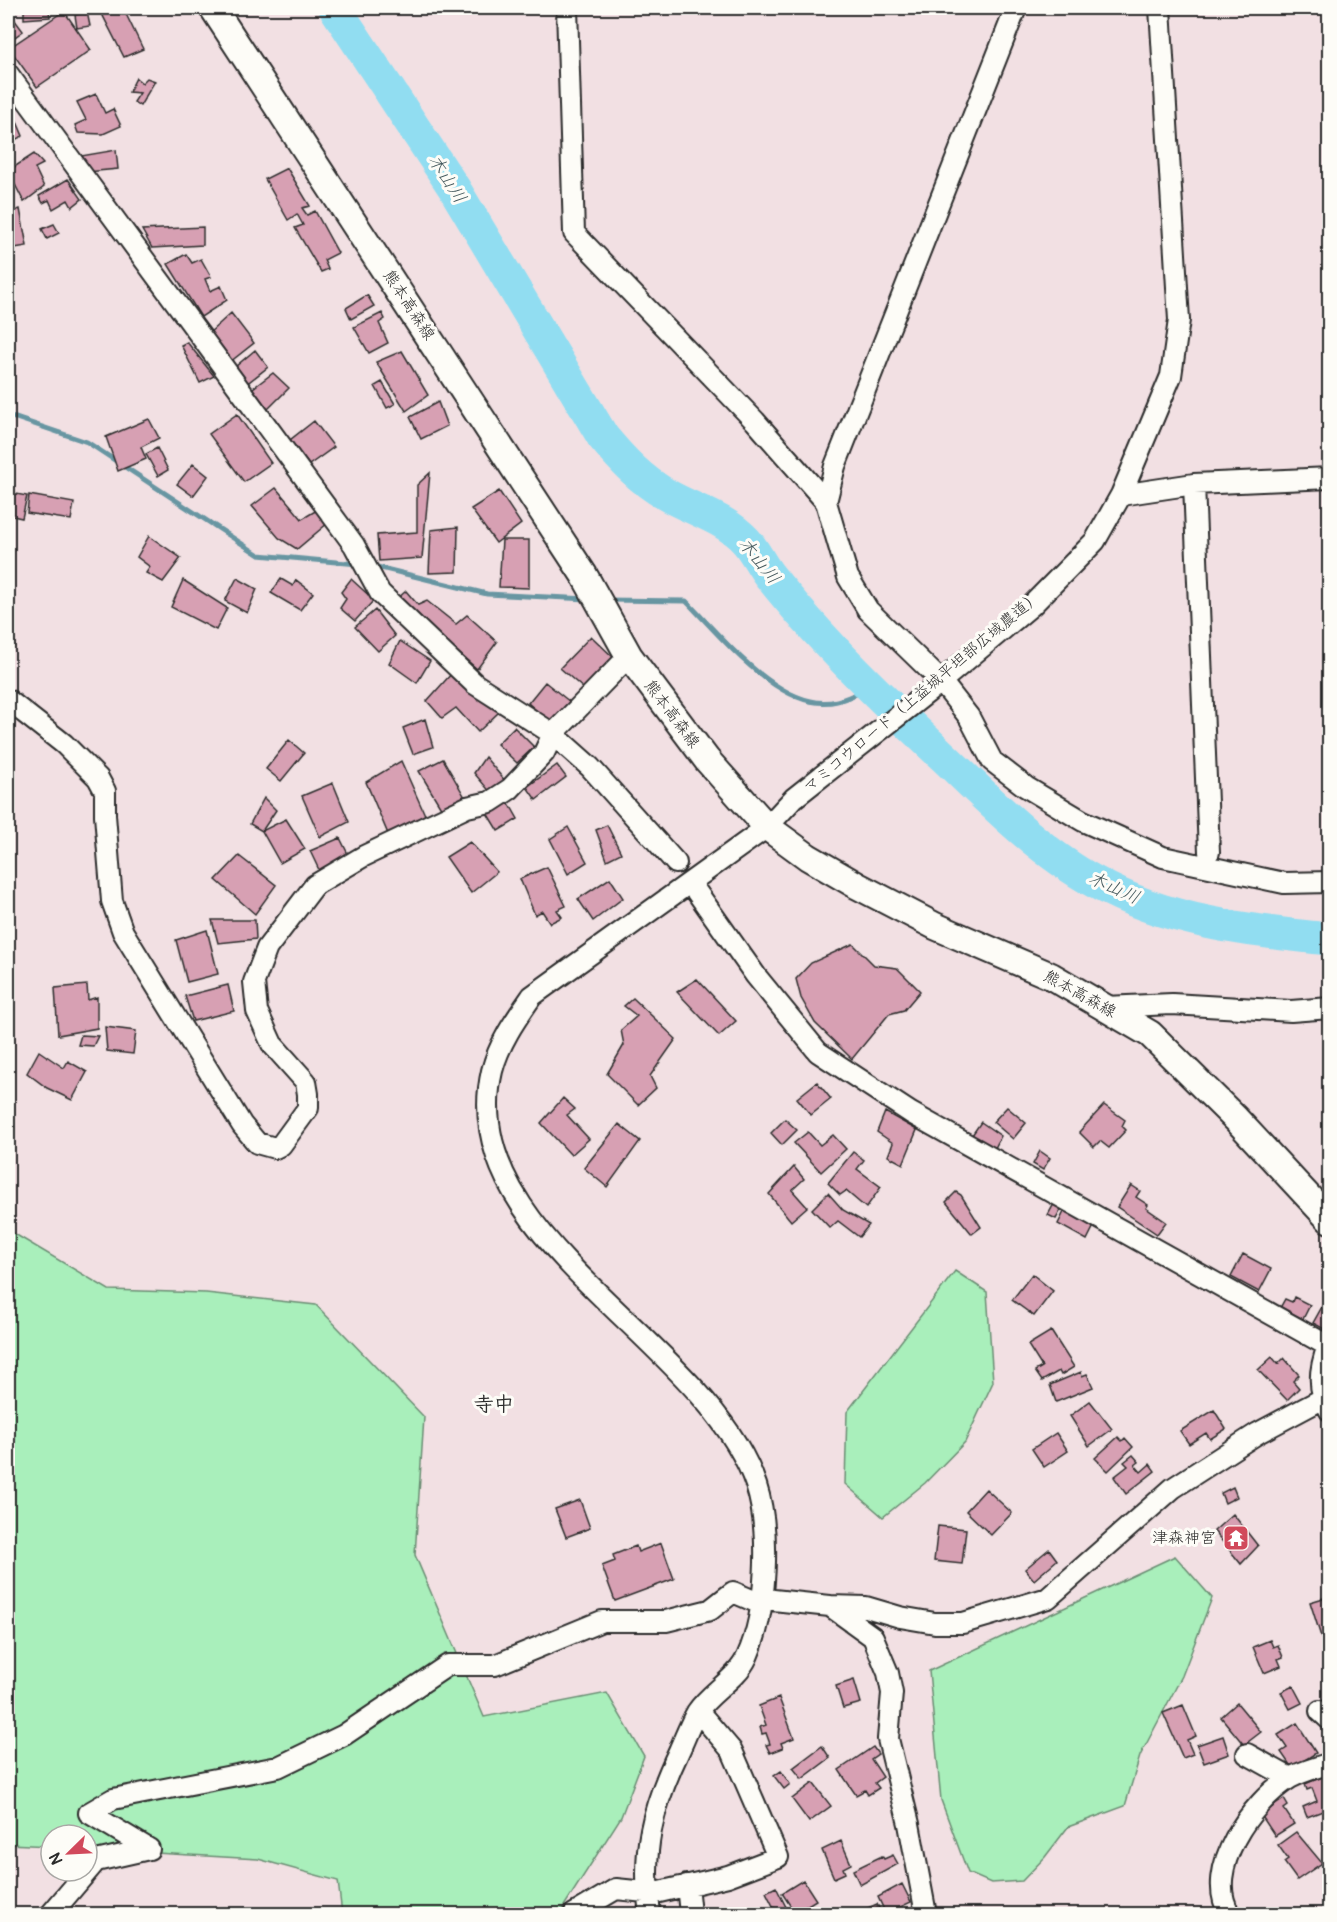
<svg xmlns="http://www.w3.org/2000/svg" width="1337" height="1922" viewBox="0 0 1337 1922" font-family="Pangolin,'Klee One',sans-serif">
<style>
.green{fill:#a9efbb;stroke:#6a8d73;stroke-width:1.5}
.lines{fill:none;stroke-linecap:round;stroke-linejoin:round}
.stream{stroke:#6896a2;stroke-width:5}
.river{stroke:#91ddf1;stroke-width:33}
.building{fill:#d7a0b3;stroke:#2b2b2b;stroke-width:1.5}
.minor-casing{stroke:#2b2b2b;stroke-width:24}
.major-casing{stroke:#2b2b2b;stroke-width:30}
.minor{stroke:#fdfcf7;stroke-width:20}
.major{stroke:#fdfcf7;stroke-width:26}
.labels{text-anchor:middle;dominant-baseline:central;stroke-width:6;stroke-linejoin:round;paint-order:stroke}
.street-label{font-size:16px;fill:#2b2b2b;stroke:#fdfcf7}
.poi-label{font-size:16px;fill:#2b2b2b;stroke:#fdfcf7;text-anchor:end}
.water-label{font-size:18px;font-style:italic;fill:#44585c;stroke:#fdfcf7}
.quarter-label{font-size:20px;font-weight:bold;fill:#2b2b2b;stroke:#fdfcf7}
</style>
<rect width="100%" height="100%" fill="#f2e0e3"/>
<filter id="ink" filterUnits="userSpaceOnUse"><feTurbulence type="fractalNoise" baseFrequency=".0167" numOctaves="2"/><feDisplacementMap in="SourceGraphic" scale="12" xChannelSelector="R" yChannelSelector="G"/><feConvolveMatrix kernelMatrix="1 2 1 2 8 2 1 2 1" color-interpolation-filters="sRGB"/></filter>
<g filter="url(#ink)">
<path class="green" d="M8 1230 109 1290 206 1293 316 1305 424 1417 415 1555 484 1717 607 1693 644 1756 621 1817 559 1914H342L338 1881 258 1859 87 1849V1835H51V1846L8 1844Z
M955 1271 987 1292 993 1382 965 1442 925 1483 883 1517 845 1484 847 1412Z
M1175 1556 1212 1598 1182 1676 1140 1756 1125 1806 1068 1827 1045 1857 1022 1881 991 1883 968 1873 941 1800 929 1671Z"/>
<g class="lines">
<path class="stream" d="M8 417 16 418 87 442 259 555 358 564
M373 566 487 594 588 599
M606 600 686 601C721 636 783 715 837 701 849 698 860 692 871 687"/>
<path class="river" d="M335 8 454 188 603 437C622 460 641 480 667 495 693 510 725 518 746 541 755 551 761 565 769 575 822 642 885 702 947 760 992 803 1040 852 1095 882 1166 922 1250 931 1330 939"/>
</g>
<path class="building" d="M110 8H123L143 49 124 57 101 12Z
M24 11H49L50 17 24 19Z
M64 11 91 50 37 87 9 48Z
M87 12 90 26 77 28 75 15Z
M11 15 23 31 8 42V17Z
M136 78 142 83 147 78 155 81 140 106 134 102 140 93 129 92Z
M96 94 105 113 113 109 121 126 103 134 78 133 75 125 86 120 77 102Z
M12 110 23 136 8 143V112Z
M116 150 118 169 87 172 81 156Z
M34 154 43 164 35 168 44 187 24 202 8 171Z
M287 168 310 206 302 208 307 215 315 211 338 253 324 260 328 269 321 272 295 228 303 225 297 214 288 220 265 179Z
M68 179 82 199 72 207 68 200 53 209 49 200 43 203 39 196Z
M20 209 27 246 8 249V211L9 213Z
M54 224 59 233 47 239 42 229Z
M203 227V245L152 248 142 230Z
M186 254 192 263 201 259 211 277 205 279 210 291 221 286 227 300 201 317 168 264Z
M367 295 374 306 351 319 346 308Z
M231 313 254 343 230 362 208 334Z
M382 313 385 319 379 323 388 343 369 353 354 327Z
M187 342 214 376 200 383 181 345Z
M255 350 268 367 245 385 235 367Z
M402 351 428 395 406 411 376 362Z
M273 373 289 388 267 410 249 391Z
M382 382 395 404 387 408 375 386Z
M438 402 447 426 421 439 410 417Z
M237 414 271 463 244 482 209 434Z
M149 419 159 438 141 447 146 459 118 471 106 437Z
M314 421 334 447 309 465 290 440Z
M157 448 168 470 158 476 146 454Z
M193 464 208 476 193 496 177 484Z
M430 473 422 558 379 561 377 535 417 532V485Z
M276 488 302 519 317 510 328 523 297 549 279 538 252 506Z
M499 491 521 524 496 543 471 509Z
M11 493 27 496 22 518 8 515Z
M29 495 74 503 71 520 27 513Z
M458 527 457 572 429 573 431 530Z
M149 536 181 558 163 582 146 573 150 567 137 557Z
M502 540H529V588L499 587Z
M237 578 257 589 247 613 225 601Z
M281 579 293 586 296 580 313 593 300 610 271 593Z
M351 579 374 600 355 621 340 608 346 599 341 592Z
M183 580 227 608 216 630 171 607Z
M406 591 418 605 427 601 456 624 467 615 497 642 477 669 397 599Z
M375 610 395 636 378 651 355 627Z
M591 636 614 658 584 689 560 668Z
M400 641 430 661 417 683 389 663Z
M452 673 499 712 478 732 456 708 442 718 427 701Z
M545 682 570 702 552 724 528 703Z
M425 719 433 747 413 754 403 728Z
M514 727 534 747 517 763 497 744Z
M289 740 304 753 281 781 266 769Z
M485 757 506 782 492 794 474 773Z
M443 759 466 799 443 811 419 771Z
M401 761 426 817 388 834 366 782Z
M557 765 566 777 536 800 527 787Z
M333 783 349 822 320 837 302 796Z
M264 798 276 810 262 831 250 824Z
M509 803 518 819 498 831 487 813Z
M286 819 305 849 280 863 262 831Z
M607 825 621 853 607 860 596 830Z
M568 827 587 862 568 874 550 839Z
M340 838 348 854 320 872 310 851Z
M470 842 497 872 471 893 446 857Z
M239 856 276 885 255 914 216 880Z
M547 867 566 906 557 910 562 917 550 923 542 911 535 915 520 879Z
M610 878 623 898 593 921 578 899Z
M212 920H255L256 939 218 943Z
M207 930 218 974 187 982 176 940Z
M853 944 874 965 897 968 920 991 904 1010 889 1014 852 1059 815 1023 801 998 796 979 811 963Z
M697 979 736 1021 719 1036 677 992Z
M87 985 88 1000 97 997V1028L58 1035 55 988Z
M228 985 234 1011 193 1021 185 996Z
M633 998 676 1039 650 1076 656 1088 638 1105 607 1074 624 1045 621 1030 637 1016 624 1006Z
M105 1027 136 1031 133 1054 107 1051Z
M81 1035 98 1036 93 1046 78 1045Z
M39 1051 64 1068 68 1061 87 1072 72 1100 47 1088 27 1073Z
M817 1082 831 1099 811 1115 797 1098Z
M563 1098 575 1109 567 1115 589 1139 571 1155 541 1123Z
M1104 1105 1125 1120 1122 1126 1126 1130 1109 1148 1100 1141 1094 1147 1079 1132Z
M1007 1107 1026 1123 1013 1139 993 1122Z
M885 1112 917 1130 903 1164 888 1156 893 1143 877 1132Z
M785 1119 797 1130 782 1145 771 1133Z
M981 1122 1001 1136 995 1148 972 1135Z
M619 1124 640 1141 607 1187 584 1168Z
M808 1132 820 1145 833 1135 846 1149 821 1172 794 1143Z
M1040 1151 1050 1158 1043 1170 1033 1164Z
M853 1152 864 1160 857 1169 881 1187 866 1208 846 1191 840 1195 828 1183Z
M794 1167 804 1179 792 1190 807 1207 791 1221 769 1194Z
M1131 1185 1140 1191 1136 1197 1148 1205 1146 1208 1166 1222 1157 1234 1117 1207Z
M956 1192 961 1195 981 1227 972 1234 946 1202Z
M828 1193 843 1210 869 1225 859 1237 838 1221 830 1228 812 1209Z
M1055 1202 1063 1206 1056 1219 1048 1215Z
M1067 1206 1096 1222 1087 1240 1058 1224Z
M1243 1254 1271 1269 1259 1292 1231 1277Z
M1032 1274 1053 1291 1034 1316 1012 1300Z
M1294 1297 1310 1305 1303 1319 1280 1308 1285 1299 1292 1302Z
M1323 1305 1330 1309V1332L1313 1323Z
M1051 1331 1074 1367 1061 1375 1059 1371 1042 1381 1035 1371 1042 1367 1028 1345Z
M1272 1357 1278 1364 1284 1358 1299 1375 1293 1381 1299 1388 1287 1400 1258 1370Z
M1081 1372 1082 1376 1087 1374 1093 1387 1056 1402 1050 1385Z
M1090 1401 1112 1429 1089 1446 1070 1416Z
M1214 1410 1226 1429 1210 1439 1206 1433 1189 1444 1180 1431Z
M1056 1433 1068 1451 1044 1467 1032 1449Z
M1118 1437 1122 1441 1125 1438 1133 1447 1108 1471 1095 1458Z
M1133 1455 1139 1462 1135 1465 1141 1472 1150 1464 1155 1471 1126 1494 1114 1477 1128 1466 1124 1462Z
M1233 1487 1237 1497 1225 1503 1221 1493Z
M986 1489 1012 1513 991 1535 966 1511Z
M580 1500 590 1528 566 1537 555 1509Z
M1233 1514 1258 1546 1241 1564 1214 1531Z
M938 1526 966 1529 962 1564 934 1561Z
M661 1543 674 1579 615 1601 602 1566 615 1561 613 1555 636 1546 638 1552Z
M1049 1549 1057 1560 1034 1580 1025 1569Z
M1330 1596V1641L1323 1643 1310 1602Z
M1270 1640 1273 1647 1278 1645 1283 1657 1278 1659 1281 1666 1264 1673 1253 1647Z
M854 1680 861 1703 843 1708 836 1686Z
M1293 1686 1302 1703 1290 1709 1281 1692Z
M779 1698 794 1738 781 1743 783 1748 770 1753 766 1745 770 1744 766 1733 762 1734 760 1727 766 1725 759 1706Z
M1237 1703 1261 1732 1244 1745 1221 1717Z
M1183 1705 1196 1736 1187 1740 1193 1754 1183 1758 1163 1713Z
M1297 1723 1316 1753 1292 1768 1281 1752 1287 1748 1278 1735Z
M1223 1736 1229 1754 1204 1763 1197 1745Z
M822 1746 830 1758 802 1779 793 1768Z
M873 1747 878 1754 871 1759 883 1777 875 1783 879 1788 868 1795 865 1790 856 1795 839 1770Z
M781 1771 790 1784 784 1789 774 1776Z
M1324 1776 1330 1789 1328 1809 1307 1817 1303 1807 1317 1801 1312 1788 1307 1790 1305 1784Z
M813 1783 831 1806 809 1822 792 1799Z
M1284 1799 1288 1806 1284 1809 1294 1824 1275 1836 1261 1815Z
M1296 1832 1322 1863 1297 1880 1284 1862 1288 1859 1278 1845Z
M841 1841 851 1864 843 1868 845 1873 834 1878 822 1850Z
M893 1855 898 1864 860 1885 853 1870 882 1856 884 1859Z
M803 1880 816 1900 795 1913 782 1893Z
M902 1884 911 1902 886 1914 878 1897Z
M776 1887 787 1909 777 1914 766 1892Z
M877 1904 882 1914H857L856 1913Z"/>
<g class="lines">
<g class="minor-casing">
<path id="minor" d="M567 8 574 233 755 421 826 502 848 577 868 610 940 680 969 717 992 761 1026 787 1083 821 1163 857 1284 883 1330 882
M8 74 354 545 380 593 475 684 553 734 590 767 676 863
M1194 484 1209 852
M1121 495 1194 484 1330 478
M826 502 835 466 1016 8
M8 700 64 744 98 778 105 791V815L112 901 123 932 242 1125 257 1143 275 1148 281 1145 308 1108V1094L306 1082 272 1044 257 1011 254 982 267 948 315 885 364 856 467 807 490 802 510 789 544 753 553 734 629 656
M696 891 756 976 818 1052 911 1113 1330 1347
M1105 1007 1172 1004 1291 1011 1330 1008
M1328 1346C1319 1370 1317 1389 1330 1411
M830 1606 866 1607 900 1617 935 1623H963L1048 1598 1173 1488 1258 1433 1324 1398
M1320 1711 1330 1720
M1247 1754 1290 1778
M149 1849 89 1813 113 1799 278 1767 344 1735 448 1665H495L602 1621H666L710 1610 733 1592 754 1601 764 1599 830 1606 873 1637 888 1673 892 1693 888 1739 909 1824 926 1914
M687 1885 690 1914
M51 1914 96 1861 149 1849
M574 1914 616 1889 655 1893 728 1876 778 1857 732 1751 698 1711
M650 1914C641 1850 652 1808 679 1751 685 1738 690 1724 697 1712 710 1692 737 1679 747 1657 767 1613 771 1531 756 1485 708 1340 453 1239 492 1071 499 1043 516 1019 532 996L767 827 794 798 927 693 1032 605 1095 541 1121 495 1171 376 1179 320 1160 8
M1230 1914C1202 1871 1252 1801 1290 1778 1303 1771 1316 1768 1330 1763"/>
</g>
<g class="major-casing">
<path id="major" d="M213 8 584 575 629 656 707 760 767 827 808 857 858 886 935 926 1051 976 1150 1034 1236 1119 1330 1220"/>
</g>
<use href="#minor" class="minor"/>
<use href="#major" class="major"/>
</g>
</g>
<defs>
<g id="temple-square" transform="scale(1.35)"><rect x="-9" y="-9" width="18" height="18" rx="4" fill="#d1495b" stroke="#fdfcf7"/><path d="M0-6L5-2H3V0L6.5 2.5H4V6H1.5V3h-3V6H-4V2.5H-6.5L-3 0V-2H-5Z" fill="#fff"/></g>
</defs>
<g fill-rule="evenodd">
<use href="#temple-square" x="1236" y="1538"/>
</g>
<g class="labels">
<g class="street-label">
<text transform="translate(409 305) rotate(57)">熊本高森線</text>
<text transform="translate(922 692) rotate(-40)">マミコウロード（上益城平坦部広域農道）</text>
<text transform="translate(672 714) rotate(53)">熊本高森線</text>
<text transform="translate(1080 994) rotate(29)">熊本高森線</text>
</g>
<g class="poi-label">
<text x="1216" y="1538">津森神宮</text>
</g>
<g class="water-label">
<text transform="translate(447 179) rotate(57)">木山川</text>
<text transform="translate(759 561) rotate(51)">木山川</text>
<text transform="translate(1114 888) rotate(24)">木山川</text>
</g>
<g class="quarter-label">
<text x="494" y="1404">寺中</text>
</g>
</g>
<rect width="1337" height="1922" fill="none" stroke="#fdfcf7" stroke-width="30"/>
<rect x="15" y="15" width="1307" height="1892" fill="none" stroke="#2b2b2b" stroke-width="2" filter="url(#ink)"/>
<g transform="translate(69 1853) rotate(246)"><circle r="28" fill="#fdfcf7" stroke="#a9a8a5" stroke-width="1.5"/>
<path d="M0-4.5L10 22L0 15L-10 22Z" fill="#d1495b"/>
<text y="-9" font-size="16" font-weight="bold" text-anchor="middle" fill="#2b2b2b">N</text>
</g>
</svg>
